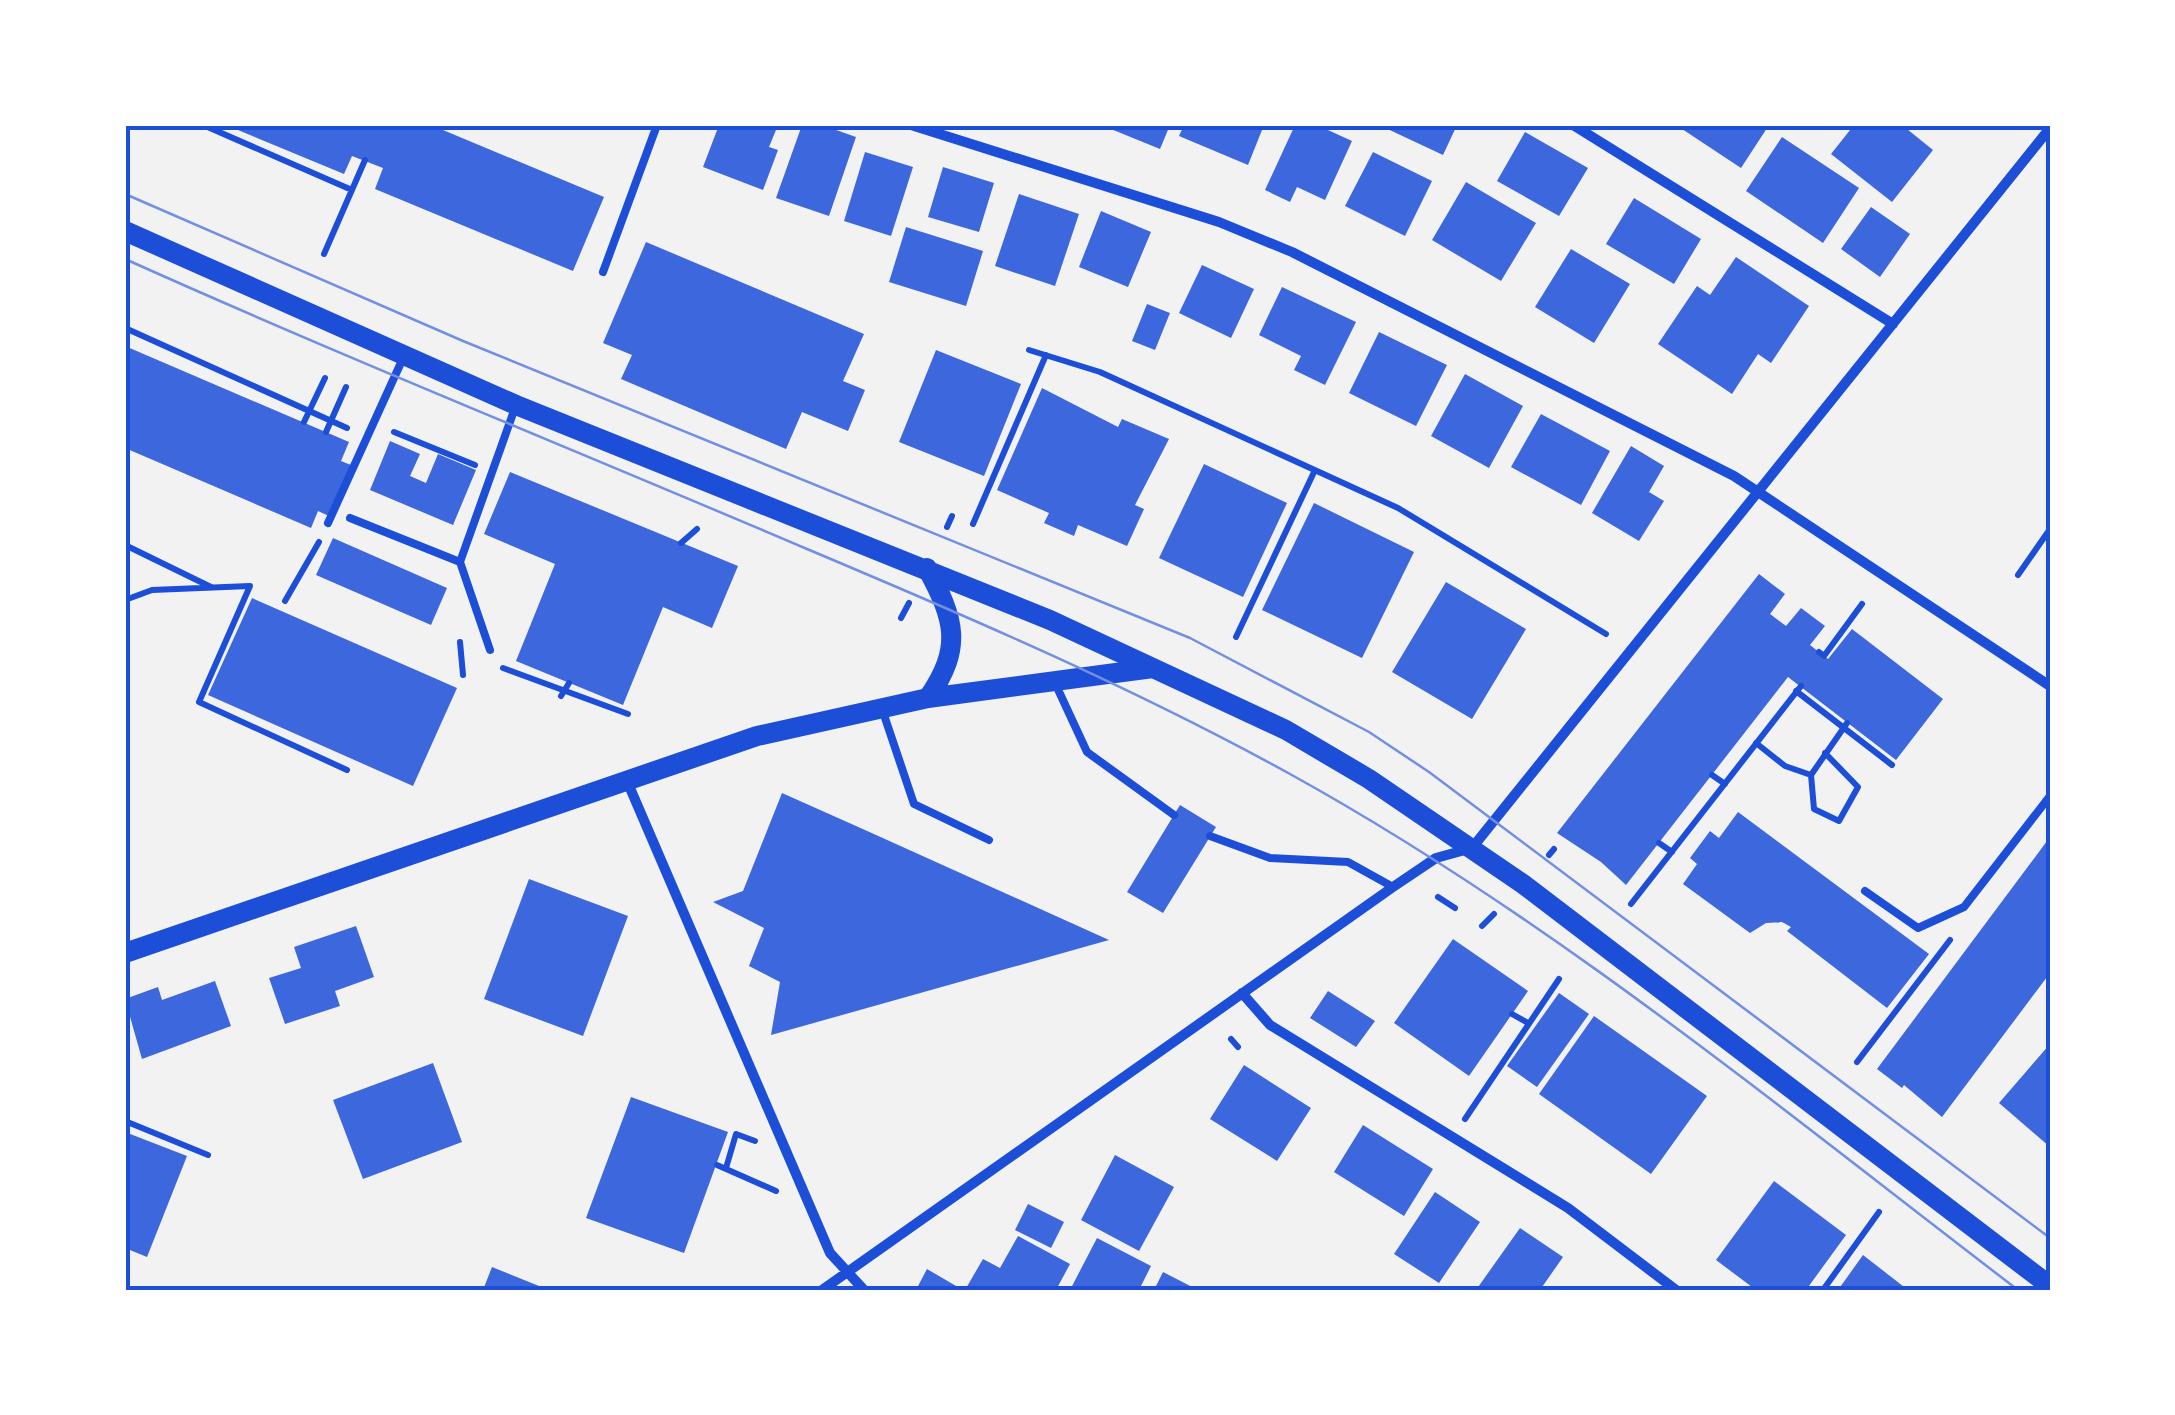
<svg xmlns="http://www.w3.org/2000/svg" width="2175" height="1415" viewBox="0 0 2175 1415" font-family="Arial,sans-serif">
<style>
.building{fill:#3d67dc}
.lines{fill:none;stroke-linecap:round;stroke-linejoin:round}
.path{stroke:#1d4ed8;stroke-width:6}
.service{stroke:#1d4ed8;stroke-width:8}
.minor{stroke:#1d4ed8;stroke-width:10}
.secondary{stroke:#1d4ed8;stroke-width:20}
.tram{stroke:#7290e2;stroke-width:2.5}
.neatline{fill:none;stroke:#1d4ed8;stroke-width:4}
</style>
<rect width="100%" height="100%" fill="#f2f2f2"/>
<path class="building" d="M226 125H431L604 197 573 271 375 189 383 168 352 156 344 174Z
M719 125H778L769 147 778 150 763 190 703 167Z
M802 125H822L856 137 829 216 776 198Z
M1101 125H1170L1160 149Z
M1184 125H1264L1248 165 1179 136Z
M1295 125H1317L1352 141 1325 200 1297 187 1290 202 1265 190Z
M1379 125H1457L1443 155Z
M1676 125H1769L1741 168Z
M1854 125H1902L1933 150 1892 202 1831 154Z
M1525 132 1588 168 1559 216 1497 181Z
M1782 137 1859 188 1823 243 1746 191Z
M865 152 913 167 891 236 844 221Z
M1373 152 1432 181 1405 236 1345 206Z
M943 167 994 183 979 232 928 217Z
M1466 182 1536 223 1501 281 1432 240Z
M1019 194 1079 214 1055 286 995 266Z
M1634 198 1701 239 1674 284 1606 244Z
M1871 207 1910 234 1880 277 1841 249Z
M1101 211 1151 232 1128 287 1079 267Z
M906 227 983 251 966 306 889 282Z
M646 242 864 334 843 381 865 390 848 431 802 412 786 449 621 379 632 355 603 343Z
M1571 249 1630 284 1594 343 1535 307Z
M1736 257 1809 306 1771 363 1758 354 1732 394 1658 344 1697 286 1710 295Z
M1202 265 1254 289 1231 338 1179 313Z
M1282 287 1356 322 1325 385 1294 370 1301 356 1259 335Z
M1147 304 1170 313 1155 350 1132 341Z
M1379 332 1447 365 1416 426 1349 393Z
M125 346 349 442 341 461 351 465 329 516 318 511 311 528 125 448Z
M936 350 1021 384 984 476 899 442Z
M1465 374 1523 406 1489 468 1431 436Z
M1042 388 1118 427 1122 419 1169 439 1135 505 1144 509 1127 546 1078 525 1074 536 1044 523 1049 513 997 490Z
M1541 414 1610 451 1581 505 1511 467Z
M390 441 420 454 410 476 426 483 438 454 476 470 453 525 370 490Z
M1631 446 1664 466 1649 492 1664 501 1639 541 1592 513Z
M1204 464 1287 503 1243 597 1159 558Z
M510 472 738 566 712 628 663 607 623 705 516 661 555 564 484 534Z
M1314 503 1414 552 1362 658 1262 610Z
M333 538 447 588 431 625 316 575Z
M1759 574 1785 594 1770 614 1786 626 1801 608 1825 626 1810 645 1824 656 1828 659 1852 629 1943 699 1896 760 1788 677 1626 885 1601 862 1557 833Z
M1446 582 1526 629 1472 719 1392 672Z
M252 598 457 688 413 786 208 695Z
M782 793 865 830 1109 940 771 1035 780 982 749 966 764 928 713 902 743 891Z
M1180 805 1216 827 1163 913 1127 892Z
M1738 812 1929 954 1887 1008 1787 931 1791 927 1782 922 1766 923 1750 933 1683 884 1697 864 1690 858 1710 831 1719 838Z
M2050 837V973L1942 1117 1904 1085 1902 1088 1877 1069Z
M529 879 628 916 583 1036 484 999Z
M356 926 374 977 335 991 340 1006 285 1024 269 978 301 968 294 947Z
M1453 939 1528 991 1469 1076 1394 1023Z
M215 981 231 1026 142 1059 125 999 158 987 162 1000Z
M1328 991 1375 1021 1356 1047 1310 1018Z
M1559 993 1589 1014 1537 1087 1507 1066Z
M1594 1016 1707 1096 1651 1174 1539 1094Z
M2050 1044V1147L1999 1103Z
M433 1063 462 1142 363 1179 333 1100Z
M1244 1065 1311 1108 1277 1161 1210 1119Z
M631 1097 728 1132 684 1253 586 1218Z
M1363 1125 1433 1169 1404 1216 1334 1172Z
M125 1132 187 1156 147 1257 125 1248Z
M1115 1155 1174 1187 1139 1251 1081 1220Z
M1774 1181 1846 1235 1806 1290H1756L1716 1260Z
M1435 1192 1480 1222 1439 1283 1394 1254Z
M1028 1204 1064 1222 1051 1248 1015 1230Z
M1520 1228 1563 1257 1540 1290H1476Z
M1018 1236 1070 1264 1056 1290H965L983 1259 1000 1268Z
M1097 1238 1151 1266 1139 1290H1070Z
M1863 1255 1908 1290H1838Z
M492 1267 549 1290H483Z
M927 1269 963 1290 917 1288Z
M1163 1272 1198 1290H1154Z"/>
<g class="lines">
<path class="path" d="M203 125 352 190
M324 254 365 160
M125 328 347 428
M1029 350 1100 372 1398 508 1606 634
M304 422 325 378
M326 432 346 387
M394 432 475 465
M973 524 1046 355
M947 527 952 516
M681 543 697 529
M125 545 211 587
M2018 575 2050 529
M125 600 152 590 250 586 199 702 347 770
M285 601 319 542
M901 618 909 603
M1236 637 1315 470
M460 642 463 675
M1819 652 1824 656 1862 604
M503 668 628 714
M1796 691 1892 765
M561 696 569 683
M1756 743 1785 766 1811 775 1847 723
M1712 775 1725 784
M1811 775 1814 809 1839 821 1858 787 1825 753
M1659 843 1672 852
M1549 855 1554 849
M1438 897 1455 908
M1631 904 1801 686
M1482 926 1494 914
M1512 1014 1528 1023
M1231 1039 1238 1047
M1857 1062 1950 940
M1465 1119 1559 979
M125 1121 208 1155
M717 1165 776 1191
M726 1168 736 1134 755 1141
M1823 1290 1879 1212"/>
<path class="service" d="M603 272 657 125
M350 518 460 562 490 650
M328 523 404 356
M460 562 516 405
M1055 683 1087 752 1174 815
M883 712 914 804 989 840
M1210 836 1270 858 1348 862 1393 887
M1865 891 1918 928 1964 907 2050 796"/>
<path class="minor" d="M911 125 1219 222 1292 252 1734 476 2050 686
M1573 125 1893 324
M627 781 830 1253 864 1290
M1242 993 1270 1025 1568 1208 1676 1290
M822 1290 1393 887 1436 858 1472 848 2050 128"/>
<path class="secondary" d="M125 231 516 405 1050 620 1286 730 1369 779 1523 884 2050 1286
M927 568C955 620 963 647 928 698
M125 953 757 736 928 698 1153 668"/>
<path class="tram" d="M125 194 463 341 1190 638 1369 732 1429 772 2050 1238
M125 259C350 360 580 452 807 549 971 618 1134 688 1290 774 1551 918 1782 1110 2018 1290"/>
</g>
<rect width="2175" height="1415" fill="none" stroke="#ffffff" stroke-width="255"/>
<rect x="128" y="128" width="1920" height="1160" class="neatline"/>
</svg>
